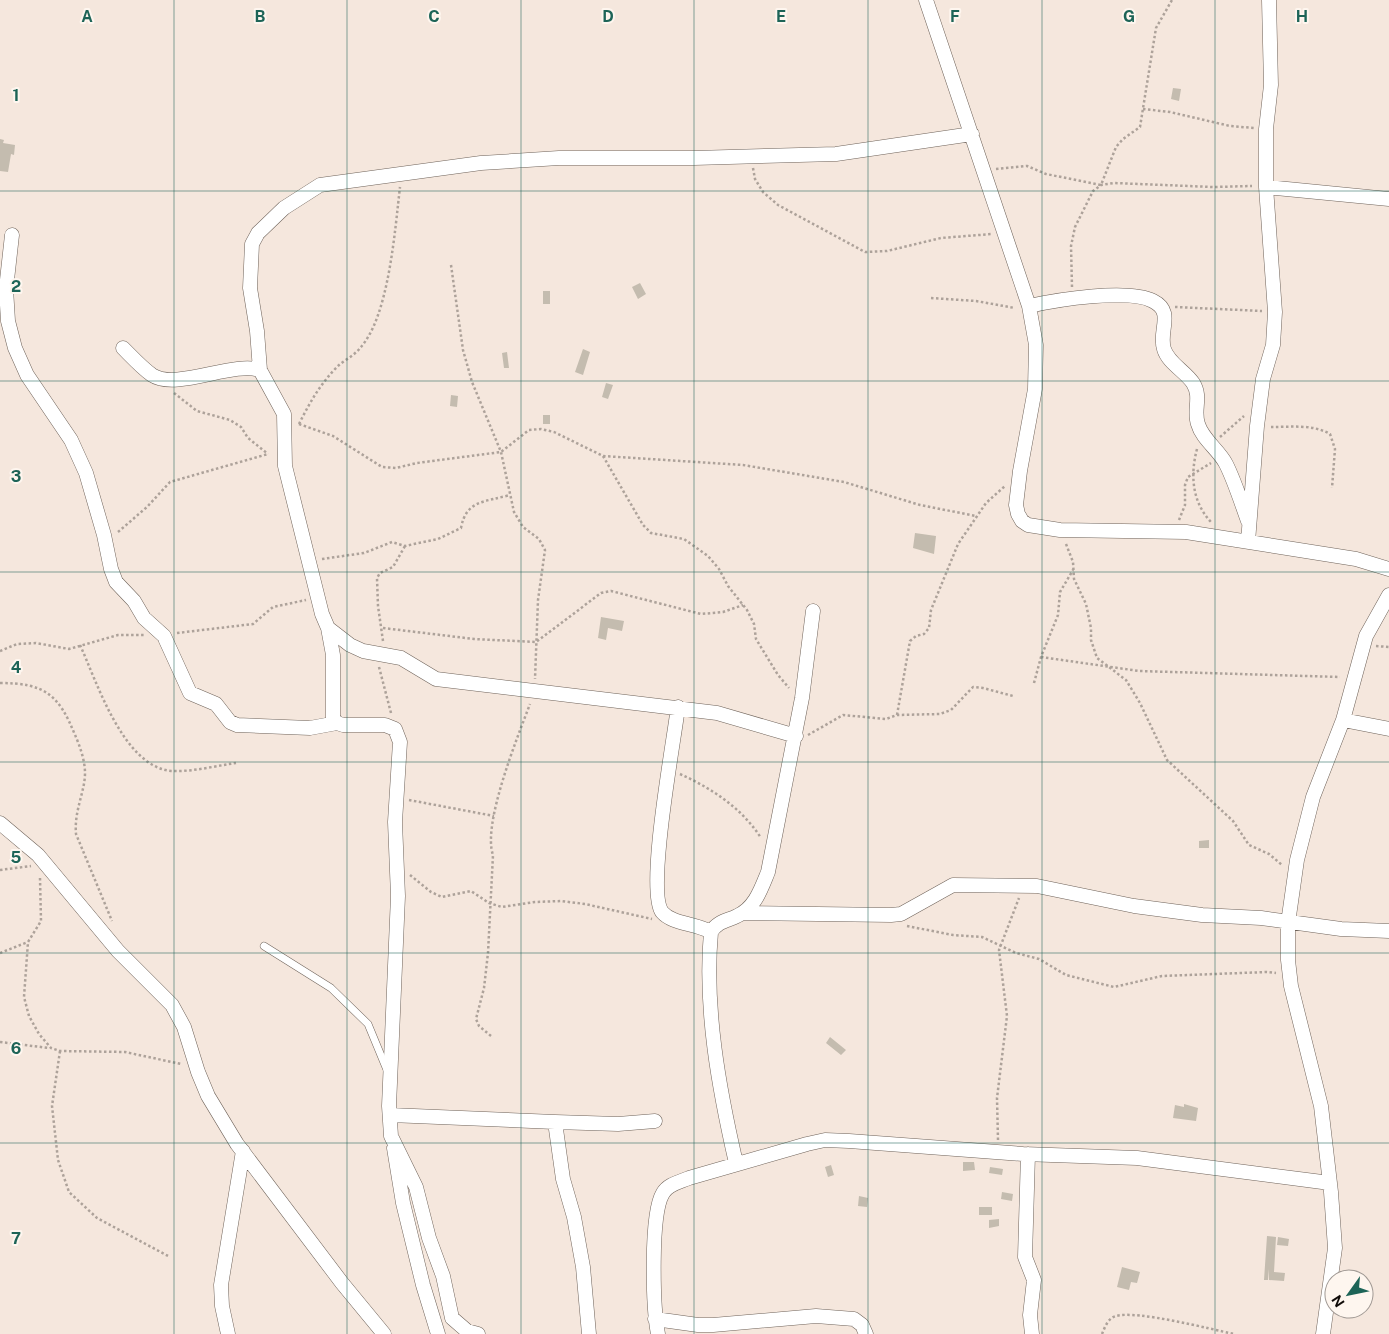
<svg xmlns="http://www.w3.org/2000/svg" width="1389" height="1334" viewBox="0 0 1389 1334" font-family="'Public Sans',sans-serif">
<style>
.building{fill:#c4bcaf}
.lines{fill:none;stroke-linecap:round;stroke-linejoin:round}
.service-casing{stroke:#6f635a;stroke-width:8}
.minor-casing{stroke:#6f635a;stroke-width:15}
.path{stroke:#ada29a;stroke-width:2.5;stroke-dasharray:2.5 2.5;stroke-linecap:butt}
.service{stroke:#fff;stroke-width:7}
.minor{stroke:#fff;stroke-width:14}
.grid{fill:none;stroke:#1d6457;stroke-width:1;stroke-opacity:0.55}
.grid-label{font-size:16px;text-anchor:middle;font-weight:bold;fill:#1d6457;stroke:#fef6ef;stroke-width:4;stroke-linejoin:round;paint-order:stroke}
</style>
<rect width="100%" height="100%" fill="#f5e7dd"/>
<path class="building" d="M1173 88 1181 89 1179 101 1171 99Z
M0 139 4 140 3 143 15 145 14 155 11 154 8 172 0 171Z
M640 283 646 294 638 299 632 287Z
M543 291H550V304H543Z
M583 349 590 352 583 375 575 372Z
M507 352 509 368H504L502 353Z
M606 383 613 385 608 399 602 397Z
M451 395 458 396 457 407 450 406Z
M543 415H550V424H543Z
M915 533 936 536 934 554 913 548Z
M601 617 624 621 622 631 608 628 606 640 598 638Z
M1209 840V848H1199V841Z
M830 1037 846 1050 841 1055 826 1043Z
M1184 1104 1198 1108 1196 1121 1173 1118 1175 1105 1184 1107Z
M963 1162H974L975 1170 963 1171Z
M831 1165 834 1175 828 1177 825 1167Z
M990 1167 1003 1169 1002 1175 989 1173Z
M1002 1192 1013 1194 1012 1201 1001 1199Z
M859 1196 868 1198 867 1207 858 1206Z
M979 1207H992V1215H979Z
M999 1219V1226L989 1228V1220Z
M1267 1236 1276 1237 1274 1272 1285 1273 1284 1281 1269 1280V1269L1268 1280H1264Z
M1278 1237 1289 1239 1288 1246 1277 1245Z
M1122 1267 1140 1272 1137 1283 1131 1282 1129 1290 1117 1287Z"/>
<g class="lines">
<g class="service-casing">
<path id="service" d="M264 946 331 988 368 1024 387 1070"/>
</g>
<g class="minor-casing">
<path id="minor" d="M926 0 1029 306 1036 345 1035 389 1020 471 1016 505 1018 514 1022 521 1028 525 1060 530 1186 532 1356 559 1389 569
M1266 187 1389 199
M12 235 6 289 8 321 15 348 27 375 71 440 86 473 104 535 111 569 116 582 134 601 144 618 164 636 190 693 216 704 230 722 237 725 310 728 337 723
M1029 306C1056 300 1128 288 1153 301 1175 312 1158 331 1164 349 1168 363 1185 371 1193 383 1202 397 1193 410 1198 424 1202 439 1219 450 1226 464 1235 482 1241 502 1248 521
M123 348C132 357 142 368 152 375 176 391 233 361 260 370L284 414 285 466 322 614 328 628 350 645 363 651 401 658 436 679 717 713 796 736
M260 370 257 331 250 288 252 244 258 233 284 208 320 185 481 163 559 158H694L836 154 972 134
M1248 542 1257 426 1263 379 1273 345 1275 312 1266 187V129L1271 85 1269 0
M328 628 333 655V718L337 723 343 725H385L395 729 400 742 395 822 398 896 389 1106 391 1136 416 1187 429 1238 443 1276 452 1318 467 1331 478 1334
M678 707C674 741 646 890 662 912 672 924 695 923 711 932
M1343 720 1389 729
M0 823 38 855 118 951 172 1005 184 1027 198 1072 208 1096 237 1144 342 1283 384 1334
M743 913 891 915 901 914 953 885 1037 886 1134 906 1202 915 1261 918 1341 929 1389 931
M390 1115 555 1122 618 1124 655 1121
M555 1122 563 1179 574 1217 583 1267 589 1334
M394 1148 403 1203 423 1285 438 1334
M1028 1154 1025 1257 1034 1280 1030 1315 1032 1334
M736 1163C719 1089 704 1008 711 932 718 921 727 921 737 916 755 908 761 889 768 872L802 698 813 611
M655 1319 698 1325H713L816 1316 854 1319 862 1325 866 1334
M228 1334 222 1306 221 1285 243 1151
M658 1334C653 1308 650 1214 663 1193 668 1184 680 1182 689 1178L807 1144 825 1140 849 1141 1023 1154 1137 1158 1330 1183
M1323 1334 1335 1248 1331 1192 1321 1106 1291 986 1288 960V923L1297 860 1313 797 1343 720 1366 636 1389 595"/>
</g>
<path class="path" d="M1143 109 1170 112 1230 126 1254 128
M753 168 755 179 763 192 778 205 865 252 887 251 941 238 992 234
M996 169 1027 166 1046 174 1101 185 1116 147 1123 139 1140 127 1156 28 1172 0
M451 265 463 350 472 382 501 452 514 512 523 527 539 539 545 550 538 600 535 679
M1072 287 1071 246 1075 227 1093 191 1101 185 1114 183 1213 187 1252 186
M931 298 976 301 1015 308
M1175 307 1262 311
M174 393 197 411 230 420 241 427 248 438 268 454
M299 424 333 436 382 467 396 468 417 463 501 452 529 430 541 429 554 432 603 456 743 465 844 482 920 505 976 516
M299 424C309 404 320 384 337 367 344 360 354 356 360 348 389 317 395 229 400 187
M1271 427C1290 427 1313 424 1330 434L1335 449 1332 488
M1220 437 1244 416
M1197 449C1190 475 1192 503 1212 523
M603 456 643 525 651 533 684 539 708 556 719 569 728 586 747 610 754 624 756 639 778 675 789 688
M1179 520 1185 505V485L1188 477 1211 463
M118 532 147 507 170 482 268 454
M1066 544 1073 562 1074 579 1086 604 1091 628V640L1097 658 1126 680 1140 703 1167 760 1233 821 1249 845 1269 854 1282 865
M322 559 364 553 392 542 405 546 414 544 438 539 461 528C466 500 485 502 510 495
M383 628 474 639 536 642 601 593 611 591 701 614 723 612 743 605
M177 633 253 624 273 607 306 600
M383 641 378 606 377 578 380 573 393 567 405 546
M80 645C97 682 123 766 171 771 192 772 215 766 236 763
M1376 646 1389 647
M0 651 17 644 36 643 69 649 118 635H144
M1041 657 1139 671 1340 677
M379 667 391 713
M0 683C45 683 59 695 75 735 80 746 85 761 85 773 85 792 74 810 76 834L112 921
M1034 683 1041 657 1058 615 1060 592 1073 570
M897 715 910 641 916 636 924 634 929 628 931 610 958 544 986 503 1005 486
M808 735 843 715 886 719 897 715 940 714 951 710 973 687 983 688 1013 696
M680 774C711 788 742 808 761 838
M409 800 494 816
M0 870 31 866
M410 875 431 892 442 897 471 891 489 903 502 907 535 902 561 901 585 904 652 919
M40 878 41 921 28 942 24 997 29 1016 39 1034 51 1048 60 1051 125 1052 181 1064
M907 926 953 935 982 937 1016 953 1039 959 1066 975 1114 987 1162 976 1267 972 1276 973
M0 953 28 942
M491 1036 479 1026 476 1019 484 988 488 953 493 855C482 824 518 736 530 704
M0 1042 49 1048
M60 1051 52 1106 58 1160 69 1192 97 1218 170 1257
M998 1140 997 1098 1007 1016 999 950 1019 898
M1102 1334C1105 1327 1108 1318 1116 1316 1137 1310 1210 1329 1234 1334"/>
<use href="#service" class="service"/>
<use href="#minor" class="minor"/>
</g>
<path class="grid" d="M174 0V1334M347 0V1334M521 0V1334M694 0V1334M868 0V1334M1042 0V1334M1215 0V1334M0 191H1389M0 381H1389M0 572H1389M0 762H1389M0 953H1389M0 1143H1389"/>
<g class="grid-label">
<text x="87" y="22">A</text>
<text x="260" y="22">B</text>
<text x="434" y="22">C</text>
<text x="608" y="22">D</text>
<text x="781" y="22">E</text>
<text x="955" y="22">F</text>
<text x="1129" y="22">G</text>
<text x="1302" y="22">H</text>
<text x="16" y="101">1</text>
<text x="16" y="292">2</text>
<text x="16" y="482">3</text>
<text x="16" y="673">4</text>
<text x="16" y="863">5</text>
<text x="16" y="1054">6</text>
<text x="16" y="1244">7</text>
</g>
<g transform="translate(1349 1294) rotate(237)"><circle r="24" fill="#fef6ef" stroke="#9f9893"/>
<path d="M0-4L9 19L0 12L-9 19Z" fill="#1d6457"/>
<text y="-8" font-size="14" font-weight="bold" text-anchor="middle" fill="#100b08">N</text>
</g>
</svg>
